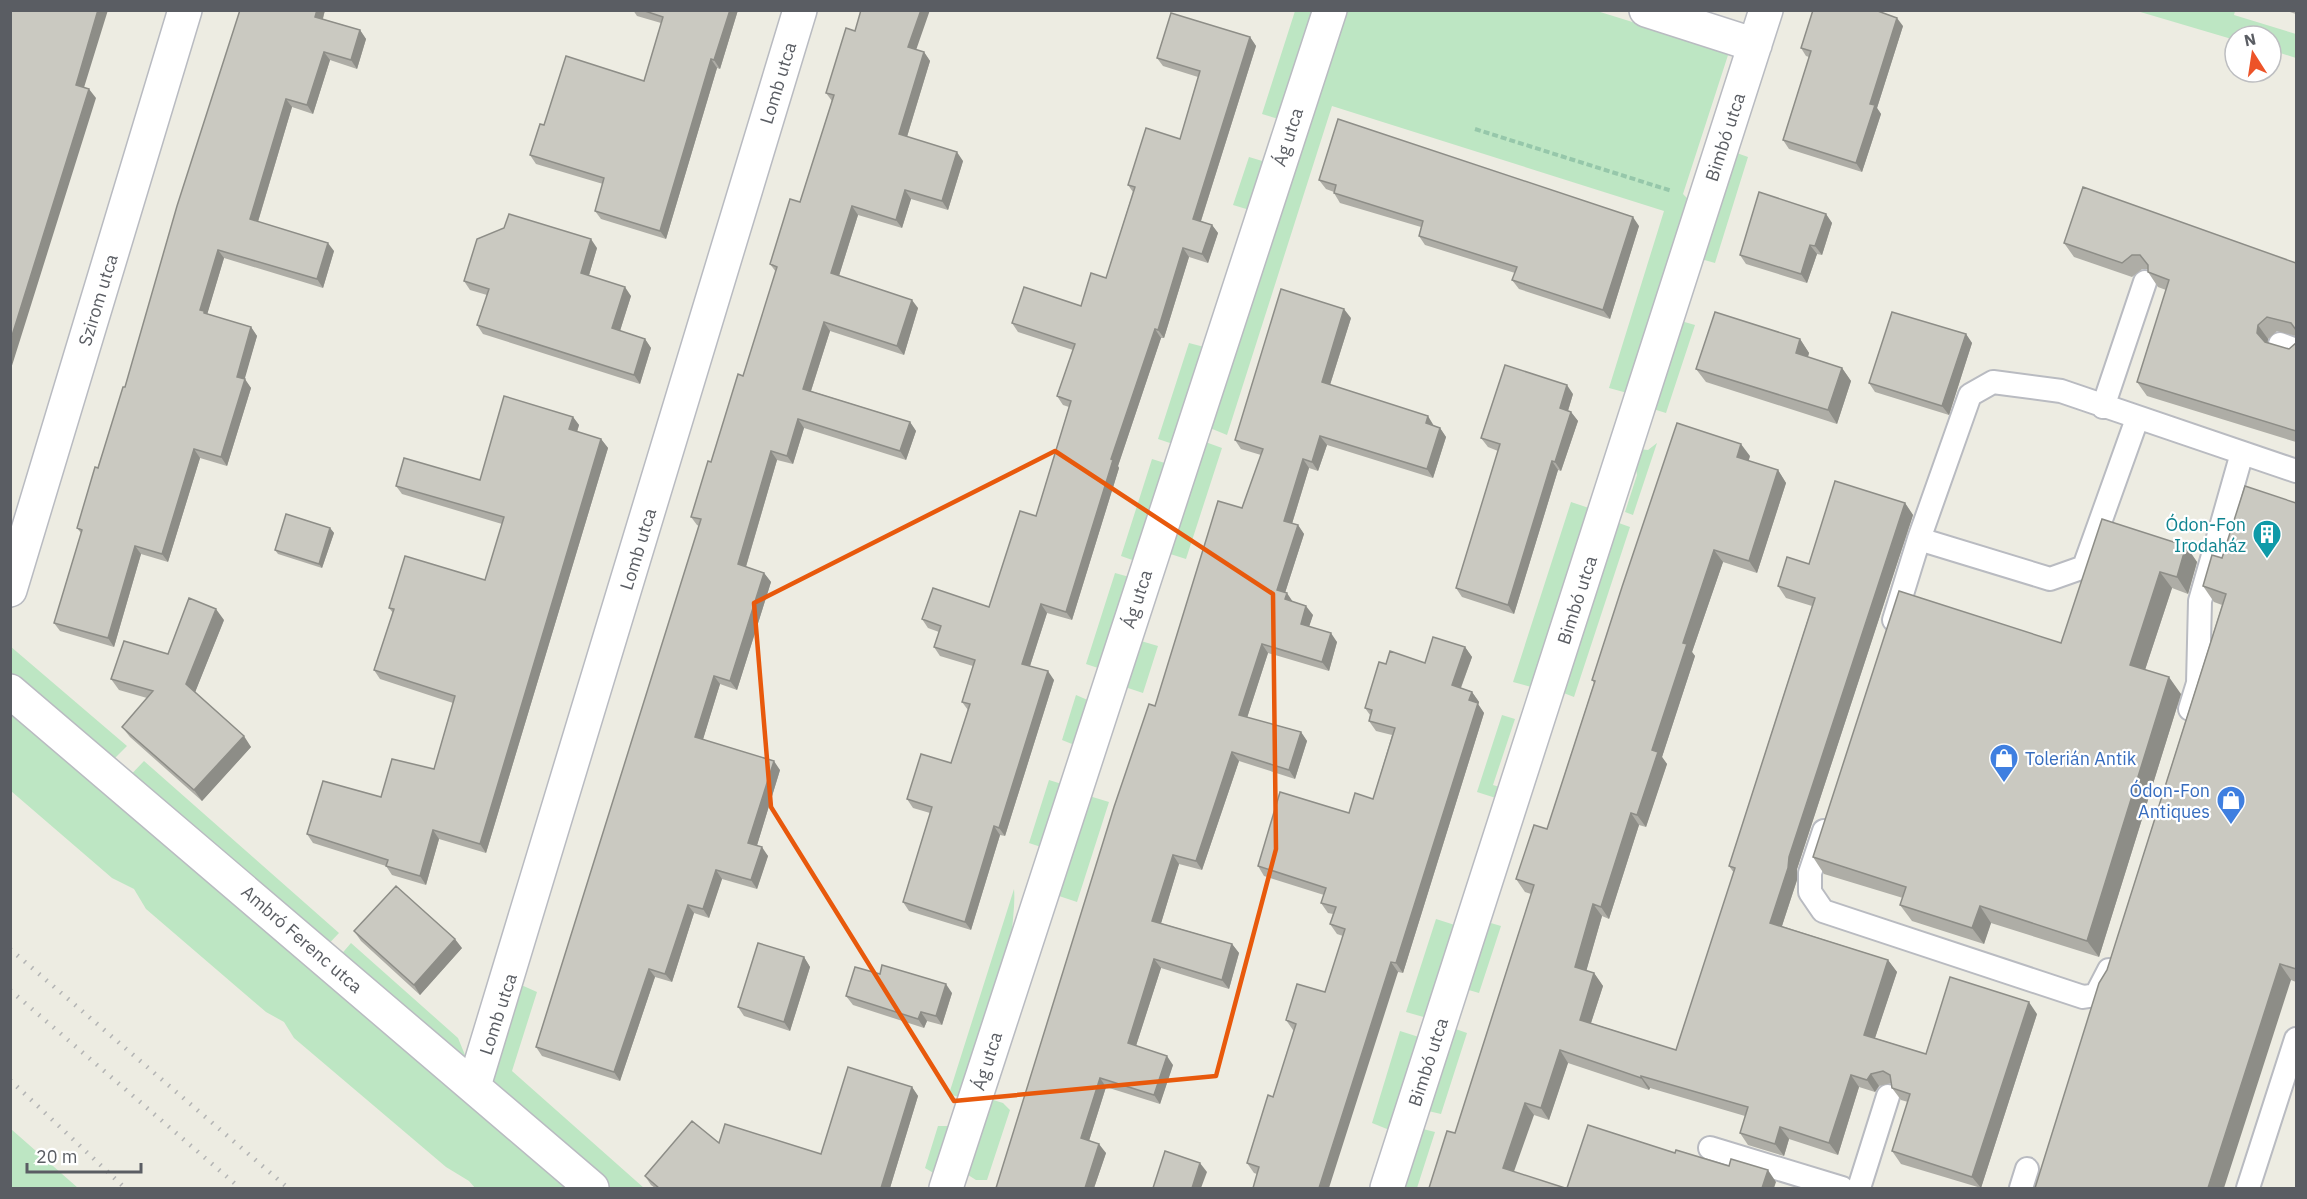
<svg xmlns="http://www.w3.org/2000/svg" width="2307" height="1199" viewBox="0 0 2307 1199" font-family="'IBM Plex Sans',sans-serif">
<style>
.green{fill:#bde6c3}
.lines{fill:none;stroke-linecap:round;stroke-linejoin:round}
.service-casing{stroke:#b9bbc1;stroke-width:26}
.minor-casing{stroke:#b9bbc1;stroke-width:36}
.path{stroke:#96c7aa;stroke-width:4;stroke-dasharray:6 3;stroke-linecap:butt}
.service{stroke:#fff;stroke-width:22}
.minor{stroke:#fff;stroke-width:33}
.rail{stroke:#b3b4b4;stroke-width:4.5;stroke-dasharray:1.5 8;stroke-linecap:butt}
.wall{fill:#aeada6}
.shaded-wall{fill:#8d8d87}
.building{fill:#cac9c1;stroke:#8d8d87;stroke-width:1.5}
.marked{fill:none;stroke:#e8590c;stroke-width:4.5;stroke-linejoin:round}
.labels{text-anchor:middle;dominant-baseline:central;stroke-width:4.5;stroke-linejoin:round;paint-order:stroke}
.street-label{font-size:18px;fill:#5a5d63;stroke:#fff}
.culture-label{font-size:18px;fill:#0d838f;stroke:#fff;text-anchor:end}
.shop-label{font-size:18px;fill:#366cbe;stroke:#fff;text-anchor:start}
</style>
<rect width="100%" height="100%" fill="#edece2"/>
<path class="green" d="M1295 11 1316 12 1282 120 1262 114Z
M1342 11H1597L1729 52 1683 194 1689 200 1631 394 1609 388 1664 211 1332 106 1227 435 1205 426Z
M2137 11H2235L2234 15 2296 34V58L2271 50V36H2235V40Z
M1734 152 1748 157 1715 263 1701 259Z
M1249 157 1269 163 1253 211 1233 205Z
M1681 321 1695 325 1666 413 1653 409Z
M1189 343 1208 348 1176 445 1158 439Z
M1200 440 1222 448 1186 559 1164 552Z
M1657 443 1633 515 1625 512 1637 475 1635 462 1638 449 1648 450Z
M1152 459 1171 465 1138 562 1121 556Z
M1571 502 1592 509 1535 688 1513 682Z
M1616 522 1630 527 1574 697 1561 692Z
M1115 573 1133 578 1101 669 1086 664Z
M1141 641 1158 646 1143 693 1122 686Z
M10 646 127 746 103 770 121 785 144 761 339 933 319 954 332 965 351 943 458 1038 465 1055 480 1070 519 984 537 992 512 1071 644 1188H475L469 1181 446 1167 294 1038 284 1022 266 1012 146 909 134 889 112 878 11 791Z
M1076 695 1090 701 1077 746 1062 740Z
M1502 715 1515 719 1493 785 1506 789 1502 800 1477 792Z
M1049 780 1065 785 1044 848 1029 843Z
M1086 795 1109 802 1077 902 1053 894Z
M1014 889C1016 911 1009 930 1014 951L965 1099 949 1094Z
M1436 919 1458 926 1427 1018 1406 1012Z
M1484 921 1501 926 1479 993 1462 988Z
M1450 1027 1467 1033 1441 1114 1424 1110Z
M1400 1031 1422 1038 1392 1131 1372 1123Z
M990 1099 1003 1103 1010 1110 987 1180H976L965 1173Z
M938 1126H952L937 1175 925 1168Z
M1419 1128 1435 1132 1417 1188H1400Z
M10 1129H11L78 1188H11Z"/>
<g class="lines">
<g class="service-casing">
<path id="service" d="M2280 344 2296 350
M2103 407 2145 282
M2137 419 2084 567 2050 579 1919 539 1970 395 1993 382 2061 391 2296 471
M1894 620 1919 539
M2190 709 2198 683 2200 601 2242 453
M1824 831 1810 873V892L1823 911 2083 997 2096 995 2109 970
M1710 1148 1842 1188
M1859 1188 1888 1096
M2021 1188 2027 1169
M2248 1188 2296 1039"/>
</g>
<g class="minor-casing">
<path id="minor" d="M1646 10 1755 45
M10 590 185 10
M10 691 592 1188
M474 1086 800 10
M946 1188 1330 10
M1387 1188 1766 10"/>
</g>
<path class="path" d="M1475 129 1672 191"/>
<use href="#service" class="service"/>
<use href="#minor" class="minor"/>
<path class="rail" d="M10 949 288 1188
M10 990 240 1188
M10 1080 125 1188"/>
</g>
<path class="wall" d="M240 10H325L323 19 360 30 366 39 357 69 330 60 313 114 292 107 258 222 334 251 323 288 224 258 207 314 251 327 257 336 244 379 251 388 227 466 200 458 168 562 141 554 114 647 60 631 54 623 81 533 77 528 125 387Z
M633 10H738L720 69 717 68 666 239 601 219 595 211 603 184 536 164 530 155 544 125 644 81 661 23 637 16Z
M2284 10H2296V14Z
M1903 26 1877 108 1881 114 1862 172 1789 149 1783 140 1809 57 1806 56 1801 48Z
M1250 37 1256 46 1201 221 1212 225 1218 233 1208 263 1189 257 1164 338H1161L1118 466 1119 468 1072 620 1047 613 1030 666 1054 680 1005 836 1000 835 971 930 909 911 903 902 930 813 913 808 907 799 951 763 968 710 962 702 973 666 940 656 934 647 939 632 928 628 922 619 989 607 1036 516 1069 407 1063 405 1057 396 1073 350 1018 332 1012 323 1081 306 1106 278 1133 192 1128 185 1180 139 1198 77 1163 66 1157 58Z
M916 50 924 52 930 61 907 137 963 161 948 210 911 199 902 228 858 215 839 276 918 308 904 355 830 331 811 391 910 422 916 431 906 460 804 428 793 464 777 460 746 567 764 573 771 582 737 690 720 684 703 739 780 770 757 845 768 856 757 889 722 879 709 918 694 913 672 982 655 977 620 1081 542 1056 536 1047 699 526 697 525 691 517 743 376 776 272 770 264 800 202 832 101 826 93Z
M1319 180 1639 226 1610 319 1519 289 1512 280 1515 273 1425 245 1419 236 1421 227 1340 203 1334 193V192L1326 189Z
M1826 214 1832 223 1822 255 1817 254 1807 283 1746 264 1740 255Z
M2064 243 2296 263V336L2277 331 2268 339 2267 343 2289 349 2296 343V442L2147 396 2137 382 2166 290 2158 287 2148 272V269H2142L2132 277 2074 257Z
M597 248 589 275 631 296 620 331 645 339 651 348 640 384 483 334 477 325 487 295 470 290 464 281Z
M1351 318 1330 385 1440 428 1446 437 1433 478 1327 445 1318 471 1309 468 1292 524 1298 525 1304 534 1285 593 1293 602 1313 615 1309 626 1337 642 1329 671 1268 653 1247 718 1301 732 1307 741 1295 779 1239 761 1202 870 1179 864 1161 923 1232 944 1239 953 1229 989 1161 968 1136 1046 1173 1065 1160 1104 1106 1087 1089 1141 1106 1153 1094 1188H996L1155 706 1242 508 1261 455 1241 449 1235 440Z
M1966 334 1972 343 1949 415 1875 392 1869 383Z
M1800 339 1809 353 1808 357 1842 368 1851 381 1837 424 1706 382 1696 369Z
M1573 394 1568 411 1571 412 1578 421 1561 471 1558 470 1514 614 1462 597 1456 588 1498 451 1488 447 1481 438Z
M573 417 579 425 577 432 601 439 608 448 486 853 439 839 426 885 392 875 386 866 313 843 307 834 381 797 434 769 453 703 380 679 374 670 393 613 389 608 485 580 502 524 402 494 396 486 480 480Z
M1750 456 1748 461 1778 470 1786 483 1757 573 1723 562 1692 652 1695 656 1662 757 1667 764 1646 827 1639 825 1609 919 1602 916 1586 971 1594 973 1603 986 1591 1023 1676 1050 1734 873 1729 866 1812 606 1786 598 1778 586 1809 564 1905 503 1913 515 1797 869V880L1782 926 1888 960 1897 972 1875 1038 1926 1054 2037 1014 1981 1188 1901 1164 1892 1151 1908 1102 1901 1100 1892 1088 1891 1083 1879 1086 1875 1092 1859 1087 1838 1155 1789 1139 1784 1156 1748 1145 1740 1133 1745 1116 1650 1088 1649 1090 1568 1063 1549 1120 1534 1115 1429 1188 1455 1133 1531 894 1525 892 1516 879 1547 829 1594 683 1592 680Z
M2296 503V982L2291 980 2107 970 2222 605 2214 602 2203 586 2222 558Z
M330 528 334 533 322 568 278 554 275 550Z
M2186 546 2197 562 2188 594 2172 588 2145 670 2181 694 2099 957 1991 923 1984 944 1912 921 1900 905 1903 898 1824 874 1813 857 2061 643Z
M224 620 195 692 251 747 202 801 130 737 122 727 147 698 119 690 111 679 168 654Z
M1465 647 1472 657 1461 688 1472 692 1479 702 1478 704 1484 713 1403 973 1398 972 1257 1174 1254 1173 1247 1163 1273 1097 1294 1031 1293 1030 1286 1020 1325 992 1343 936 1337 934 1330 924 1333 914 1328 913 1321 903 1324 895 1264 876 1258 866 1373 799 1392 735 1376 731 1369 721 1370 715 1365 708 1386 664 1425 663Z
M354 931 462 948 420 995 361 941Z
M804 957 810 967 790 1031 744 1016 738 1007Z
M880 974 952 993 942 1025 927 1021 924 1028 853 1005 846 996Z
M912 1087 918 1096 890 1188H655L651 1185 645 1176 719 1143 821 1154Z"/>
<path class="shaded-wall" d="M98 10H108L82 94 76 85Z
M317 10H325L321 25 315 17Z
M730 10H738L720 69 714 60Z
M921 10H930L914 56 908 47Z
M1897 18 1903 26 1877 108 1881 114 1862 172 1856 163 1870 104Z
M360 30 366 39 357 69 351 60Z
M1250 37 1256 46 1199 227 1193 219Z
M324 52 330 60 313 114 307 105Z
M924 52 930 61 905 143 899 134Z
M711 59 717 68 666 239 660 231Z
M89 89 96 98 10 372V342Z
M286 99 292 107 256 228 250 219Z
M957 152 963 161 948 210 942 201Z
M905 190 911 199 902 228 896 220Z
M852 206 858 215 837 282 831 273Z
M1826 214 1832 223 1822 255 1815 246Z
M1633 217 1639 226 1610 319 1603 310Z
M1212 225 1218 233 1208 263 1202 254Z
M591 239 597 248 587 282 581 273Z
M328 243 334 251 323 288 317 279Z
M1810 245 1817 254 1807 283 1801 274Z
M1183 248 1189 257 1164 338 1158 330Z
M218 250 224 258 207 315 210 322 200 310Z
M625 287 631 296 618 337 612 328Z
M912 300 918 308 904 355 897 346Z
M1344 309 1351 318 1328 391 1322 382Z
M824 322 830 331 809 397 803 389Z
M2258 325 2268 339 2267 347 2257 333Z
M251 327 257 336 243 385 237 377Z
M1155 329 1161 338 1118 466 1119 468 1072 620 1066 612 1111 459Z
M1966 334 1972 343 1949 415 1942 406Z
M645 339 651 348 640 384 634 375Z
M1800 339 1809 353 1805 366 1796 353Z
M1842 368 1851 381 1837 424 1828 410Z
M245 379 251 388 227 466 221 457Z
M1567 385 1573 394 1566 417 1560 408Z
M1571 412 1578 421 1561 471 1555 462Z
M1428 416 1434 426 1426 423Z
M573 417 579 425 575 438 569 429Z
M798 419 804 428 793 464 787 456Z
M910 422 916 431 906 460 900 451Z
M1440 428 1446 437 1433 478 1427 469Z
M1320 436 1327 445 1318 471 1312 462Z
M601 439 608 448 486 853 480 844Z
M1741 444 1750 456 1746 470 1737 457Z
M194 449 200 458 168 562 162 554Z
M771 451 777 460 744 573 738 564Z
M1303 459 1309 468 1290 530 1284 521Z
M1552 461 1558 470 1514 614 1508 605Z
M1778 470 1786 483 1757 573 1749 561Z
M1905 503 1913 515 1797 869V880L1779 935 1770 923 1789 857Z
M1298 525 1304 534 1283 599 1277 590Z
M330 528 334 533 322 568 319 564Z
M135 546 141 554 114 647 108 638Z
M2186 546 2197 562 2188 594 2177 577Z
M1714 550 1723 562 1692 652 1695 656 1662 757 1667 764 1646 827 1637 815 1652 750 1683 643Z
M2160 572 2172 588 2141 682 2130 665Z
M764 573 771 582 737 690 730 681Z
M1287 593 1293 602 1285 599Z
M1041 604 1047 613 1028 672 1022 664Z
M1306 606 1313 615 1307 633 1301 624Z
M216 609 224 620 194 695 186 684Z
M1331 633 1337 642 1329 671 1322 662Z
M1262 644 1268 653 1245 724 1239 715Z
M1465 647 1472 657 1458 695 1452 685Z
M1048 671 1054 680 1005 836 999 828Z
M714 676 720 684 701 746 695 737Z
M2169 677 2181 694 2099 957 2087 941Z
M1472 692 1479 702 1478 704 1484 713 1403 973 1396 963Z
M1301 732 1307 741 1295 779 1289 770Z
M244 736 251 747 202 801 194 790Z
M1232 752 1239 761 1202 870 1196 861Z
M774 761 780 770 755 852 748 843Z
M1631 813 1639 825 1609 919 1601 907Z
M994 826 1000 835 971 930 965 922Z
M433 830 439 839 426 885 420 876Z
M762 847 768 856 757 889 751 880Z
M1173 855 1179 864 1159 930 1152 921Z
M716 870 722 879 709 918 703 909Z
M1593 904 1602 916 1584 979 1575 967Z
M688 905 694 913 672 982 665 974Z
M1980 906 1991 923 1984 944 1972 928Z
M455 939 462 948 420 995 414 985Z
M1232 944 1239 953 1229 989 1222 980Z
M804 957 810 967 790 1031 784 1022Z
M1154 959 1161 968 1134 1052 1128 1043Z
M1888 960 1897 972 1872 1047 1864 1035Z
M1391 962 1398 972 1329 1188H1319Z
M2280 964 2291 980 2224 1188H2208Z
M649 969 655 977 620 1081 614 1072Z
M1594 973 1603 986 1588 1032 1580 1020Z
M946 984 952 993 942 1025 936 1016Z
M2029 1002 2037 1014 1981 1188 1972 1177Z
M921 1012 927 1021 924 1028 918 1019Z
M1560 1050 1568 1063 1549 1120 1541 1108Z
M1167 1056 1173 1065 1160 1104 1154 1095Z
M1871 1074 1879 1086 1875 1092 1867 1080Z
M1851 1075 1859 1087 1838 1155 1829 1143Z
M1641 1076 1650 1088 1649 1090 1641 1078Z
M1100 1078 1106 1087 1087 1147 1081 1138Z
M912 1087 918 1096 890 1188H881Z
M1525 1103 1534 1115 1511 1180 1503 1168Z
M1780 1127 1789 1139 1784 1156 1775 1144Z
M1099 1144 1106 1153 1094 1188H1085Z
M1200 1163 1207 1172 1201 1188H1192Z
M1768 1170 1776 1182 1774 1188H1762Z"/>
<path class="building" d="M10 10H98L76 85 89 89 10 342Z
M240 10H317L315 17 360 30 351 60 324 52 307 105 286 99 250 219 328 243 317 279 218 250 200 310 204 311V313L251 327 237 377 245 379 221 457 194 449 162 554 135 546 108 638 54 623 82 530 77 528 95 467 98 468 123 387H125L177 206Z
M642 10H730L714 60 711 59 660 231 595 211 604 178 530 155 540 124 544 125 566 56 644 81 663 17Z
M861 10H921L908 47 924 52 899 134 957 152 942 201 905 190 896 220 852 206 831 273 912 300 897 346 824 322 803 389 910 422 900 451 798 419 787 456 771 451 738 564 764 573 730 681 714 676 695 737 774 761 748 843 762 847 751 880 716 870 703 909 688 905 665 974 649 969 614 1072 536 1047 701 519 691 517 708 461 711 462 738 374 743 376 777 267 770 264 790 199 800 202 834 95 826 93 846 28 855 31Z
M1813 10H1875L1897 18 1870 104 1875 105 1856 163 1783 140 1811 51 1801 48Z
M1171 13 1250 37 1193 219 1212 225 1202 254 1183 248 1158 330 1155 329 1111 459 1113 460 1066 612 1041 604 1022 664 1048 671 999 828 994 826 965 922 903 902 932 807 907 799 921 754 951 763 970 704 962 702 975 660 934 647 941 626 922 619 933 588 989 607 1020 511 1036 516 1071 401 1057 396 1075 344 1012 323 1024 287 1081 306 1091 273 1106 278 1135 187 1128 185 1146 128 1180 139 1200 71 1157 58Z
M1338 119 1633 217 1603 310 1512 280 1517 267 1419 236 1423 221 1334 193 1336 185 1319 180Z
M2083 187 2296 263V330L2291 323 2267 317 2258 325 2257 333 2265 342 2289 349 2296 343V431L2137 382 2169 280 2148 272V265L2140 255H2132L2122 263 2064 243Z
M1759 192 1826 214 1815 246 1810 245 1801 274 1740 255Z
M509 214 591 239 581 273 625 287 612 328 645 339 634 375 477 325 489 289 464 281 477 239 504 228Z
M1281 289 1344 309 1322 382 1428 416 1426 423 1440 428 1427 469 1320 436 1312 462 1303 459 1284 521 1298 525 1277 590 1287 593 1285 599 1306 606 1301 624 1331 633 1322 662 1262 644 1239 715 1301 732 1289 770 1232 752 1196 861 1173 855 1152 921 1232 944 1222 980 1154 959 1128 1043 1167 1056 1154 1095 1100 1078 1081 1138 1099 1144 1085 1188H996L1114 807 1149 704 1155 706 1218 501 1242 508 1263 449 1235 440Z
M1715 312 1800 339 1796 353 1842 368 1828 410 1696 369Z
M1892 312 1966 334 1942 406 1869 383Z
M1505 365 1567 385 1560 408 1571 412 1555 462 1552 461 1508 605 1456 588 1500 444 1481 438Z
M504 396 573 417 569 429 601 439 480 844 433 830 420 876 386 866 388 860 307 834 323 781 381 797 392 759 434 769 455 696 374 670 394 609 389 608 405 556 485 580 504 517 396 486 404 458 480 480Z
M1677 423 1741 444 1737 457 1778 470 1749 561 1714 550 1683 643 1687 644 1652 750 1658 752 1637 815 1631 813 1601 907 1593 904 1575 967 1594 973 1580 1020 1676 1050 1735 868 1729 866 1815 598 1778 586 1787 557 1809 564 1835 481 1905 503 1789 857 1788 868 1770 923 1888 960 1864 1035 1926 1054 1950 977 2029 1002 1972 1177 1892 1151 1910 1094 1892 1088 1890 1075 1883 1071 1871 1074 1867 1080 1851 1075 1829 1143 1780 1127 1775 1144 1740 1133 1748 1107 1641 1076V1078L1560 1050 1541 1108 1525 1103 1503 1168 1565 1188H1429L1447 1131 1455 1133 1534 885 1516 879 1534 825 1547 829 1595 681 1592 680 1622 587Z
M2245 486 2296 503V969L2280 964 2208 1188H2035L2099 983 2107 970 2226 594 2203 586 2212 555 2222 558Z
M286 514 330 528 319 564 275 550Z
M2102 519 2186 546 2177 577 2160 572 2130 665 2169 677 2087 941 1980 906 1972 928 1900 905 1906 887 1813 857 1899 591 2061 643Z
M189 598 216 609 186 684 244 736 194 790 122 727 153 691 111 679 124 641 168 654Z
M1433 637 1465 647 1452 685 1472 692 1469 700 1478 703 1396 963 1391 962 1319 1188H1253L1259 1167 1247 1163 1268 1095 1273 1097 1296 1024 1286 1020 1297 984 1325 992 1345 929 1330 924 1336 907 1321 903 1326 888 1258 866 1280 792 1349 813 1355 793 1373 799 1395 728 1369 721 1372 710 1365 708 1379 662 1386 664 1390 651 1425 663Z
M396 886 455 939 414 985 354 931Z
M758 943 804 957 784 1022 738 1007Z
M882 965 946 984 936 1016 921 1012 918 1019 846 996 855 967 880 974Z
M848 1067 912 1087 881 1188H659L645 1176 692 1121 719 1143 725 1124 821 1154Z
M1588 1125 1675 1153 1676 1150 1729 1166 1731 1159 1768 1170 1762 1188H1567Z
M1165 1151 1200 1163 1192 1188H1153Z"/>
<path class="marked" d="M1055 451 1273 594 1276 849 1216 1076 954 1101 771 807 754 603Z"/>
<defs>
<g id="building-pin" transform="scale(1.5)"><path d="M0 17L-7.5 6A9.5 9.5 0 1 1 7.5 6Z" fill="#0f9aa8" stroke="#fff"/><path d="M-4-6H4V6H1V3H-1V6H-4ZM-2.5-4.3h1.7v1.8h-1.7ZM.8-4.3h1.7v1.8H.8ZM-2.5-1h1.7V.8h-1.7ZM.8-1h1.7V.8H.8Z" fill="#fff"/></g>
<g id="shop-pin" transform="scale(1.5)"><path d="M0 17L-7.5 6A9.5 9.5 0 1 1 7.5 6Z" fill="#3f7fe0" stroke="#fff"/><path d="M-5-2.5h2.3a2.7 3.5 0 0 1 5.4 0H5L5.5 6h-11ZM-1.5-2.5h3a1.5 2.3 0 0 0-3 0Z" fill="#fff"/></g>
</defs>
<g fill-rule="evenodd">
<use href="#building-pin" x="2267" y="534"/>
<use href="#shop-pin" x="2004" y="758"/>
<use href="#shop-pin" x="2231" y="800"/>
</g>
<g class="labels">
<g class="street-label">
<text transform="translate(778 83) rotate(-73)">Lomb utca</text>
<text transform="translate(1288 137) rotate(-72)">Ág utca</text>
<text transform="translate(1725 137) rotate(-72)">Bimbó utca</text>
<text transform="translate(98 300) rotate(-73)">Szirom utca</text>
<text transform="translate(638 549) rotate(-73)">Lomb utca</text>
<text transform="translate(1137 599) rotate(-72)">Ág utca</text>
<text transform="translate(1577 600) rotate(-72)">Bimbó utca</text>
<text transform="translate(302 939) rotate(41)">Ambró Ferenc utca</text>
<text transform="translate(498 1014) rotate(-72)">Lomb utca</text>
<text transform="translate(987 1061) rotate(-72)">Ág utca</text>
<text transform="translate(1428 1062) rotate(-72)">Bimbó utca</text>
</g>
<g class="culture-label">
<text x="2246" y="524">Ódon-Fon<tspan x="2246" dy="21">Irodaház</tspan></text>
</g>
<g class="shop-label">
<text x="2025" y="758">Tolerián Antik</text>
<text x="2210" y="790" text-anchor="end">Ódon-Fon<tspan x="2210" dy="21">Antiques</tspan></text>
</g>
</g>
<rect width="2307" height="1199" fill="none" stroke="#5a5d63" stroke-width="24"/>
<g transform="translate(2253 54) rotate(348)"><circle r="28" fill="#ffffff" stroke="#bdbec1" stroke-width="1.5"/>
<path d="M0-4.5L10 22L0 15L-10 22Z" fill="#ed5328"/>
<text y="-9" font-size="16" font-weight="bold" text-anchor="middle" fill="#5a5d63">N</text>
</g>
<path d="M27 1163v9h114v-9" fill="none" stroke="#5a5d63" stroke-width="3"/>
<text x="36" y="1163" font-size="18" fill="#5a5d63" stroke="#ffffff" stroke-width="4.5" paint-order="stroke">20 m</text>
</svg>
